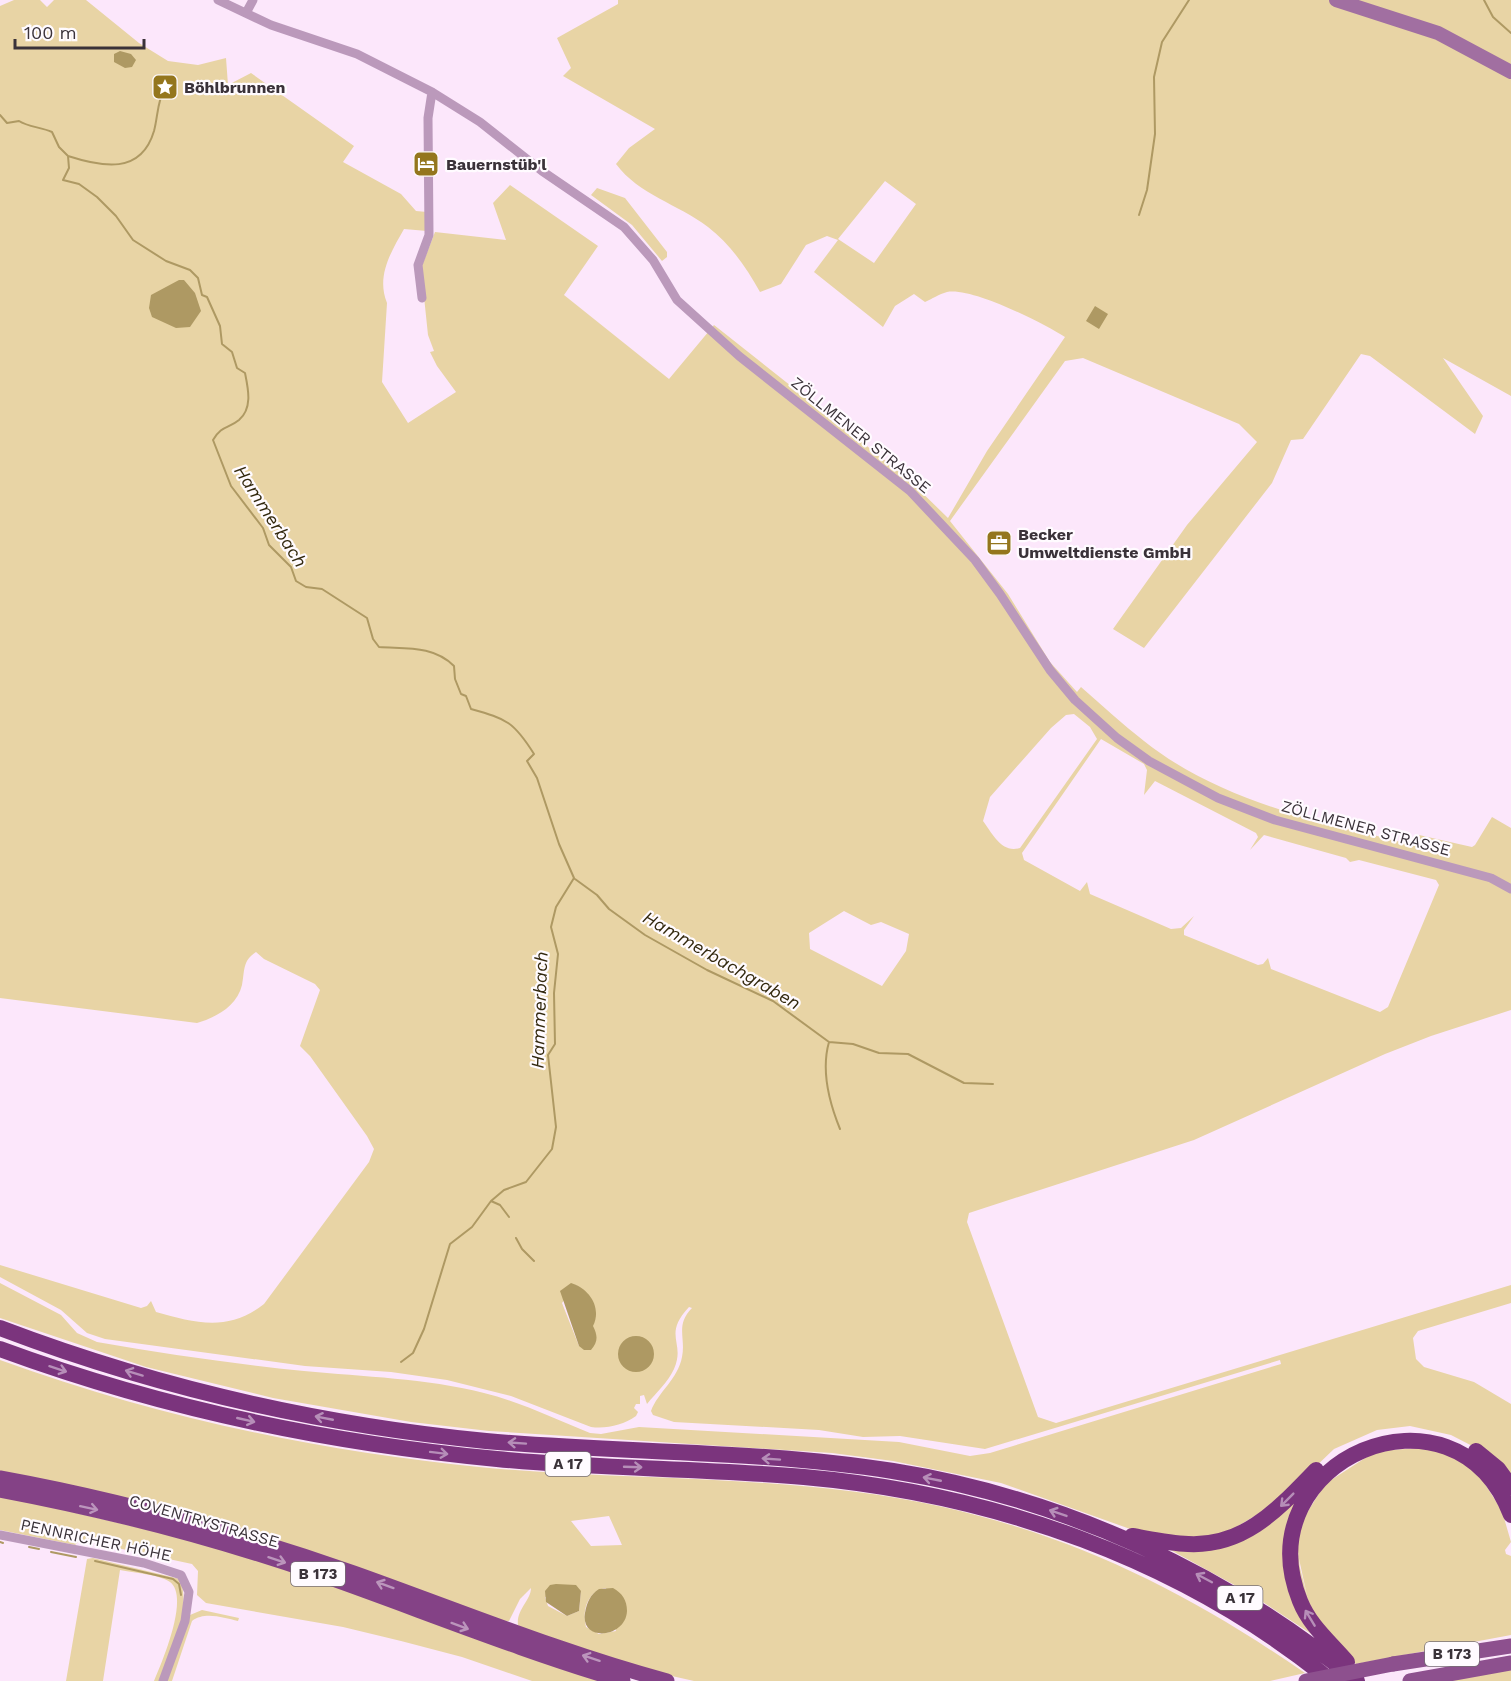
<svg xmlns="http://www.w3.org/2000/svg" width="1511" height="1681" viewBox="0 0 1511 1681" font-family="'Work Sans',sans-serif">
<style>
.green{fill:#e8d4a5;fill-rule:evenodd}
.water{fill:#ae9963}
.lines{fill:none;stroke-linecap:round;stroke-linejoin:round}
.stream{stroke:#ae9963;stroke-width:2}
.minor{stroke:#b9b;stroke-width:9}
.secondary{stroke:#a16fa1;stroke-width:14}
.primary{stroke:#8d508e;stroke-width:15}
.trunk{stroke:#844286;stroke-width:15}
.motorway{stroke:#7b347d;stroke-width:16}
.primary-bridge{stroke:#8d508e;stroke-width:15}
.oneway{stroke:#b68eb8}
.oneway2{stroke:#bb95bc}
.labels{text-anchor:middle;dominant-baseline:central;stroke-width:4.5;stroke-linejoin:round;paint-order:stroke}
.shield{fill:#fffbff;stroke:#756e74;stroke-width:1.5}
.shield-label{font-size:15px;font-weight:bold;fill:#3a3239}
.poi-label{font-size:16px;font-weight:bold;fill:#3a3239;stroke:#fffbff;text-anchor:start}
.street-label{font-size:16px;fill:#3a3239;stroke:#fffbff}
.water-label{font-size:18px;font-style:italic;fill:#33290f;stroke:#fffbff}
</style>
<rect width="100%" height="100%" fill="#fce7fb"/>
<path class="green" d="M14 0H40L47 7 54 0H86L139 43 168 61 198 65 226 58 228 85 251 73 354 146 343 162 401 194 416 211 427 212V231L404 229C391 252 376 276 387 303L382 382 408 423 456 392 437 366 430 352 434 351 428 335 421 268 435 232 506 240 493 203 510 185 598 246 564 295 669 379 714 325 906 477 948 518 987 451 1065 337C1043 323 972 287 947 292 939 294 932 299 925 302L914 294 895 306 883 327 814 272 838 240 827 236 806 245 781 284 760 292C746 267 731 245 708 227 678 204 639 195 616 164L629 148 655 129 563 76 571 68 557 38 618 4V0H1511V396L1443 358 1483 416 1475 434 1370 356 1361 354 1303 439 1291 440 1272 483 1144 648 1113 629 1187 525 1257 442 1239 424 1083 358 1065 361 950 521 1008 594 1050 662 1077 692 1081 687C1102 705 1122 724 1144 741 1222 803 1323 822 1417 846L1419 835 1472 847 1475 845 1492 817 1511 828V1010L1431 1036 1385 1054 1194 1140 969 1213 967 1222 1038 1417 1056 1423 1511 1285V1303L1418 1331 1413 1338 1416 1359 1424 1367 1474 1382 1511 1404V1479L1484 1452 1451 1435 1410 1426 1377 1430 1334 1449 1266 1514 1209 1540 1133 1530 1001 1483 893 1461 832 1453 489 1431 411 1422 273 1398 146 1367 0 1318V1283L61 1315 77 1333 97 1342C166 1354 235 1364 304 1371 365 1377 425 1378 484 1393 521 1402 555 1419 590 1433L601 1434 639 1427 899 1442 970 1456 990 1453 1281 1364 1280 1360 985 1449 900 1436 863 1437 819 1430 674 1422 653 1415 651 1411C658 1392 678 1379 682 1357 686 1338 675 1325 692 1308L689 1307C662 1336 686 1342 674 1369 668 1382 656 1393 647 1404L644 1395 640 1396V1404H636L634 1408 638 1412 636 1416C623 1425 607 1429 591 1427L511 1396 447 1380 391 1372 305 1366 105 1339 87 1333 61 1310 0 1277V1265L141 1308 147 1306 151 1301 156 1312C195 1323 229 1332 264 1304L369 1162 374 1149 367 1136 310 1056 300 1046 320 990 315 984 264 959 256 952C242 961 245 971 242 985 237 1006 217 1017 197 1023L0 998V6ZM885 181 916 204 874 263 838 239ZM1074 714 1090 727 1097 739 1020 848C1002 854 992 833 983 821L990 797 1051 728 1066 715ZM1101 739 1144 764 1147 770 1144 795 1155 781 1256 833 1258 837 1250 850 1264 835 1346 858 1350 862 1359 860 1436 880 1439 885 1388 1007 1380 1012 1271 969 1268 958 1263 964 1258 965 1184 935V930L1194 916 1181 928 1171 929 1090 894 1087 882 1080 891 1024 860 1022 853ZM844 911 871 925 881 922 909 934 906 951 882 986 810 949 809 933ZM576 1285C604 1308 598 1318 579 1346L562 1303Z
M597 188 625 198 667 252V257L662 261 632 225 591 195Z
M0 1360C154 1416 316 1451 479 1467 633 1482 791 1473 943 1507 1080 1538 1190 1594 1305 1673L1270 1681H694L632 1667 524 1630 518 1625C516 1610 531 1600 531 1588L520 1599 509 1621 500 1622 0 1472ZM609 1516 622 1545 591 1546 571 1521ZM606 1588 616 1631 599 1634 586 1627C582 1611 587 1591 606 1588ZM581 1591 579 1611 567 1616 548 1606 545 1597Z
M1434 1447 1475 1468 1502 1511 1511 1542 1505 1550 1506 1554 1511 1556V1635L1356 1664 1340 1650 1312 1616 1300 1568 1297 1544 1303 1519 1325 1484 1376 1451Z
M1311 1482 1291 1522 1316 1637 1249 1593 1167 1548 1200 1549Z
M0 1495 208 1544 292 1571 606 1681H532L462 1657 401 1641 343 1627 206 1603 197 1595 198 1571 192 1564 80 1540 75 1545 0 1530Z
M93 1558 180 1579C192 1611 171 1650 160 1681H154C162 1662 190 1597 170 1582 158 1574 134 1573 120 1570L103 1681H66L87 1559Z
M202 1610 239 1618 238 1621C224 1618 205 1611 192 1621L172 1681H167L190 1615Z
M1511 1669V1681H1445Z"/>
<path class="water" d="M120 51 131 54 136 60 132 67 125 68 114 62V54Z
M179 280H184L195 293 201 311 190 327 176 328 152 317 149 308 151 295Z
M1095 306 1108 314 1099 329 1086 321Z
M571 1283C590 1289 602 1308 593 1326 598 1336 598 1342 591 1350H584L579 1346 560 1291Z
M618 1354a18 18 0 1 1 36 0a18 18 0 1 1-36 0Z
M556 1584 576 1585 581 1591 579 1611 567 1616 546 1602 545 1591 550 1585Z
M613 1588C622 1593 627 1600 627 1611 626 1638 580 1643 585 1613 587 1602 590 1595 599 1589Z"/>
<g class="lines">
<path class="stream" d="M1484 0 1493 17 1511 33
M0 115 7 123 19 121C28 127 41 127 52 132L59 147 68 156 69 168 63 180 79 184 97 197 116 216 133 240 166 261 190 270 198 278 202 295 207 297 220 326 222 344 232 352 237 368 245 373C248 388 253 408 239 420 228 429 222 425 213 440L231 486 263 528 269 545 291 567 296 581 306 587 322 589 367 618 373 639 379 647C405 649 433 645 454 666L455 679 461 694 466 696 471 709C507 719 514 722 534 754L527 761 537 778 559 844 574 878 556 907 551 927 558 954 554 993 555 1044 548 1055 556 1127 552 1149 526 1182 504 1190 491 1201 472 1227 450 1244 424 1329 413 1353 401 1362
M68 156C102 167 141 175 154 131 158 116 157 102 165 87
M1139 215 1147 190 1155 134 1154 77 1162 42 1189 0
M575 879 597 895 609 909 645 935 707 970 773 1001 829 1042 853 1044 879 1053 908 1054 964 1083 993 1084
M829 1042C821 1070 829 1102 840 1129
M491 1201 500 1205 509 1217
M516 1238 522 1249 534 1261
M0 1542 3 1543
M29 1547 39 1549
M51 1552 76 1557
M95 1561 173 1579 179 1584 181 1595"/>
<path class="minor" d="M218 0 271 25 357 54 432 92 480 122 542 171 624 227 653 260 677 300 739 356 910 491 975 560 1000 594 1050 670 1075 700 1117 738 1149 761 1218 798 1275 820 1491 878 1511 889
M246 13 253 0
M422 298 418 265 429 235 428 118 432 92
M0 1535 144 1563 181 1575 189 1592 185 1621 163 1681"/>
<path class="secondary" d="M1336 0 1438 33 1511 72"/>
<path class="primary" d="M1393 1664 1511 1646
M1410 1681 1511 1663"/>
<path class="trunk" d="M0 1478C121 1500 239 1533 354 1573 458 1610 560 1652 667 1681
M0 1490C106 1510 211 1537 313 1572 416 1608 518 1650 623 1681"/>
<path class="motorway" d="M0 1328C155 1387 321 1425 486 1441 621 1453 759 1450 893 1471 1062 1498 1225 1572 1357 1681
M0 1349C160 1408 328 1443 497 1459 599 1469 702 1468 804 1477 995 1494 1181 1559 1331 1681
M1476 1451 1498 1469 1511 1487
M1132 1536C1150 1539 1169 1543 1188 1544 1245 1547 1279 1508 1316 1470
M1347 1662C1330 1642 1310 1626 1300 1601 1243 1460 1455 1369 1511 1515"/>
<path class="primary-bridge" d="M1306 1681 1393 1664"/>
</g>
<defs><path id="oneway-shaft" d="M-6 0H5M1.5-3L5.5 0L1.5 3" fill="none" stroke-width="1.6" stroke-linecap="round" stroke-linejoin="round" transform="scale(1.5)"/></defs>
<g class="oneway">
<use href="#oneway-shaft" transform="translate(58 1369) rotate(18)"/>
<use href="#oneway-shaft" transform="translate(134 1373) rotate(-163)"/>
<use href="#oneway-shaft" transform="translate(324 1418) rotate(-169)"/>
<use href="#oneway-shaft" transform="translate(246 1420) rotate(13)"/>
<use href="#oneway-shaft" transform="translate(517 1443) rotate(-176)"/>
<use href="#oneway-shaft" transform="translate(439 1453) rotate(7)"/>
<use href="#oneway-shaft" transform="translate(771 1459) rotate(-176)"/>
<use href="#oneway-shaft" transform="translate(633 1467) rotate(2)"/>
<use href="#oneway-shaft" transform="translate(932 1479) rotate(-169)"/>
<use href="#oneway-shaft" transform="translate(1287 1500) rotate(135)"/>
<use href="#oneway-shaft" transform="translate(1058 1513) rotate(-161)"/>
<use href="#oneway-shaft" transform="translate(1204 1578) rotate(-152)"/>
<use href="#oneway-shaft" transform="translate(1310 1618) rotate(-121)"/>
</g>
<g class="oneway2">
<use href="#oneway-shaft" transform="translate(89 1508) rotate(12)"/>
<use href="#oneway-shaft" transform="translate(277 1560) rotate(18)"/>
<use href="#oneway-shaft" transform="translate(385 1585) rotate(-160)"/>
<use href="#oneway-shaft" transform="translate(460 1626) rotate(20)"/>
<use href="#oneway-shaft" transform="translate(591 1658) rotate(-162)"/>
</g>
<defs>
<g id="sight-square" transform="scale(1.35)"><rect x="-9" y="-9" width="18" height="18" rx="4" fill="#94761d" stroke="#fffbff"/><path d="M0-6L1.8-2.2L6-1.7L2.9 1.2L3.7 5.4L0 3.3L-3.7 5.4L-2.9 1.2L-6-1.7L-1.8-2.2Z" fill="#fff"/></g>
<g id="hotel-square" transform="scale(1.35)"><rect x="-9" y="-9" width="18" height="18" rx="4" fill="#94761d" stroke="#fffbff"/><path d="M-6-4.5h1.5V1H6V5H4.5V3h-9V5H-6ZM-4 0a1.8 1.8 0 1 1 3.6 0ZM.5 0V-2.5h3Q6-2.5 6 0Z" fill="#fff"/></g>
<g id="office-square" transform="scale(1.35)"><rect x="-9" y="-9" width="18" height="18" rx="4" fill="#94761d" stroke="#fffbff"/><path d="M-6-3h4V-5.5h4V-3h4V5H-6ZM-1-4.5V-3h2v-1.5ZM-6 0V1H6V0Z" fill="#fff"/></g>
</defs>
<g fill-rule="evenodd">
<use href="#sight-square" x="165" y="87"/>
<use href="#hotel-square" x="426" y="164"/>
<use href="#office-square" x="999" y="543"/>
</g>
<g class="labels">
<g class="shield">
<rect x="545.5" y="1452" width="45" height="24" rx="4.5"/>
<rect x="291" y="1562" width="54" height="24" rx="4.5"/>
<rect x="1217.5" y="1586" width="45" height="24" rx="4.5"/>
<rect x="1425" y="1642" width="54" height="24" rx="4.5"/>
</g>
<g class="shield-label">
<text x="568" y="1464">A 17</text>
<text x="318" y="1574">B 173</text>
<text x="1240" y="1598">A 17</text>
<text x="1452" y="1654">B 173</text>
</g>
<g class="poi-label">
<text x="184" y="87">Böhlbrunnen</text>
<text x="446" y="164">Bauernstüb'l</text>
<text x="1018" y="534">Becker<tspan x="1018" dy="18">Umweltdienste GmbH</tspan></text>
</g>
<g class="street-label">
<text transform="translate(861 435) rotate(39)">ZÖLLMENER STRASSE</text>
<text transform="translate(1366 828) rotate(15)">ZÖLLMENER STRASSE</text>
<text transform="translate(204 1521) rotate(16)">COVENTRYSTRASSE</text>
<text transform="translate(96 1540) rotate(12)">PENNRICHER HÖHE</text>
</g>
<g class="water-label">
<text transform="translate(271 516) rotate(57)">Hammerbach</text>
<text transform="translate(722 960) rotate(30)">Hammerbachgraben</text>
<text transform="translate(539 1010) rotate(-88)">Hammerbach</text>
</g>
</g>
<path d="M15 39v9h129v-9" fill="none" stroke="#3a3239" stroke-width="3"/>
<text x="24" y="39" font-size="18" fill="#3a3239" stroke="#fffbff" stroke-width="4.5" paint-order="stroke">100 m</text>
</svg>
